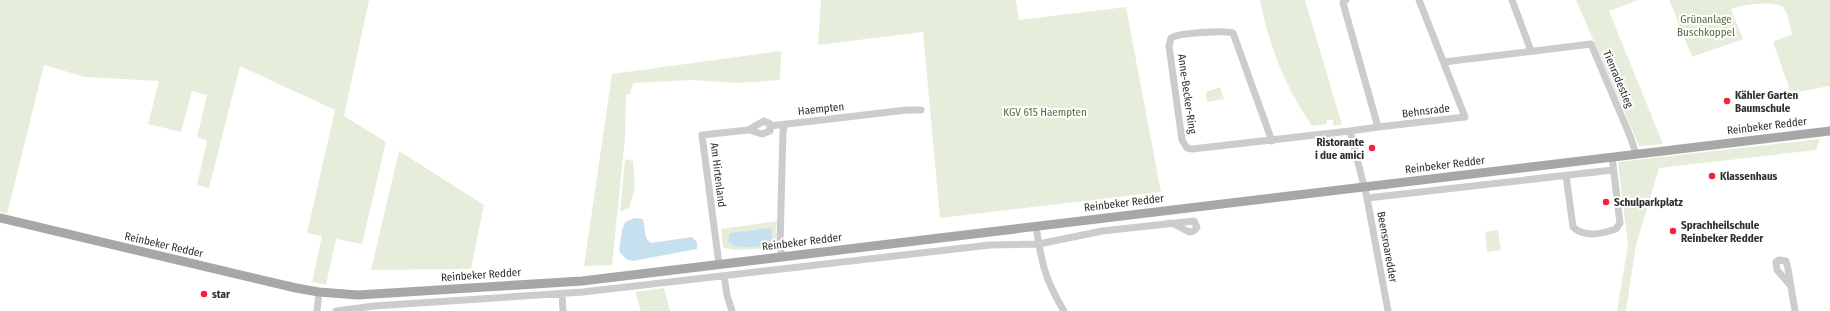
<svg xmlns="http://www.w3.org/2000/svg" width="1830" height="311" viewBox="0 0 1830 311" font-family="'Fira Sans Condensed',sans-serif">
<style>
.green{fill:#e6eedb}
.water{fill:#c6e0ef}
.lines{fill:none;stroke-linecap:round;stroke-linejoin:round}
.minor{stroke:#ccc;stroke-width:7}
.major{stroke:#a7a7a7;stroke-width:9}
.poi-dot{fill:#f52236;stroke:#fff;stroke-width:1.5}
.labels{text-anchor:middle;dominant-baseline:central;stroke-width:4;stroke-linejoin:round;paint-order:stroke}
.park-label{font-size:11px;fill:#536f38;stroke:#fff}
.street-label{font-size:11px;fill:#2f2f2f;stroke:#fff}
.poi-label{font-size:11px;font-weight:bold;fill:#2f2f2f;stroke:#fff;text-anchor:start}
</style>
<rect width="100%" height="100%" fill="#fff"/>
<path class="green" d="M0 0H369L344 116 386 142 362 244 336 239 326 285 312 282 322 236 307 233 335 110 240 66 209 188 197 185 207 141 197 137 207 95 192 91 181 132 148 124 159 81 85 77 44 65 7 214 0 212Z
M821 0H1016L1019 20 1126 7 1161 192 940 218 923 32 818 45Z
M1260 0H1305L1342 125H1333V120H1327V124L1312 126C1285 87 1269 46 1260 0Z
M1576 0H1638L1609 11 1663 144 1639 146Z
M1669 0H1830V86L1791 93 1773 42 1792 34C1790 26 1788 13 1783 7 1775 0 1741 5 1731 9L1743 39 1692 57Z
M781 51 780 80 739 83 692 80 633 83 630 94 626 95 625 138 612 265 584 266 612 74Z
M1220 87 1224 99 1207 102 1206 92Z
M1820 139 1816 150 1659 168 1636 245 1626 311H1617L1628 245 1618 162Z
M399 151 484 205 471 269 371 270Z
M625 159 633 161 635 188 629 208 620 212Z
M779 221 776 226 777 248 735 250 723 248 721 229Z
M1498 230 1501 250 1487 252 1485 232Z
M664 288 670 311H641L635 292Z"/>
<path class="water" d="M635 218 643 219 646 238 651 243 692 237 697 242V249L633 261 626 259 619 251 622 230 625 222Z
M769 228 772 230C773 237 773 240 768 245 756 246 736 251 728 241L730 233Z"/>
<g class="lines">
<path class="minor" d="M1346 0 1343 3 1378 127 1465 117 1419 0
M1512 0 1531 51
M1444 62 1591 44 1630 136 1636 154
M770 126 907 110H921
M1378 127 1350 131 1367 198 1388 311
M1272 141 1233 33C1225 30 1178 33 1171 38L1169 46 1182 140 1187 148 1192 149 1350 131
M1566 175 1573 227C1584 238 1602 234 1616 229L1620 223 1612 157
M1367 198 1613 170
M1036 226C1041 261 1045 280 1064 311
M782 257 780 245 783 132 785 124
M719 264 702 135 748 130H749L762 134 770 131V124L764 121 748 130
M724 276 727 295 732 311
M1791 286 1777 270 1776 262 1779 260 1786 261 1788 269 1795 311
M562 294 563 311
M317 311 319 292
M336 311 374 306 583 292 990 245 1039 244 1102 231 1194 221 1197 227 1194 231 1189 232 1174 224 1169 223"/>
<path class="major" d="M0 218 296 288 319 292 358 295 582 281 1830 131"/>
</g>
<g class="poi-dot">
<circle cx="1727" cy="101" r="4"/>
<circle cx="1372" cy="148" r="4"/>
<circle cx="1712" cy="176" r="4"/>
<circle cx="1606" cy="202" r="4"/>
<circle cx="1673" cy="231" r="4"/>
<circle cx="204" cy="294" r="4"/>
</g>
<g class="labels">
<g class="park-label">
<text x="1706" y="19">Grünanlage<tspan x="1706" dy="13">Buschkoppel</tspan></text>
<text x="1045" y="112">KGV 615 Haempten</text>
</g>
<g class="street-label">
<text transform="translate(1618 79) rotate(67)">Tienradestieg</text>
<text transform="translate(1187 94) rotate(82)">Anne-Becker-Ring</text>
<text transform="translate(821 109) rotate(-6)">Haempten</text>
<text transform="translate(1426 111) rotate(-7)">Behnsrade</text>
<text transform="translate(1767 126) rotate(-7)">Reinbeker Redder</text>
<text transform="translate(1445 165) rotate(-7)">Reinbeker Redder</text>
<text transform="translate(718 175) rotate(83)">Am Hirtenland</text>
<text transform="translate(1124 203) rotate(-7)">Reinbeker Redder</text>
<text transform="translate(802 242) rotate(-7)">Reinbeker Redder</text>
<text transform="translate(164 245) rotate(13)">Reinbeker Redder</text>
<text transform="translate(1387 247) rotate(80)">Beensroaredder</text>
<text transform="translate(481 275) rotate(-4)">Reinbeker Redder</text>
</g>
<g class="poi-label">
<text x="1735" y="95">Kähler Garten<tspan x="1735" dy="13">Baumschule</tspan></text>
<text x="1364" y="142" text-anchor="end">Ristorante<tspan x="1364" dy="13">i due amici</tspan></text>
<text x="1720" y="176">Klassenhaus</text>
<text x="1614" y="202">Schulparkplatz</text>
<text x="1681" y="225">Sprachheilschule<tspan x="1681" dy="13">Reinbeker Redder</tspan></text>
<text x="212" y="294">star</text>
</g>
</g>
</svg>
